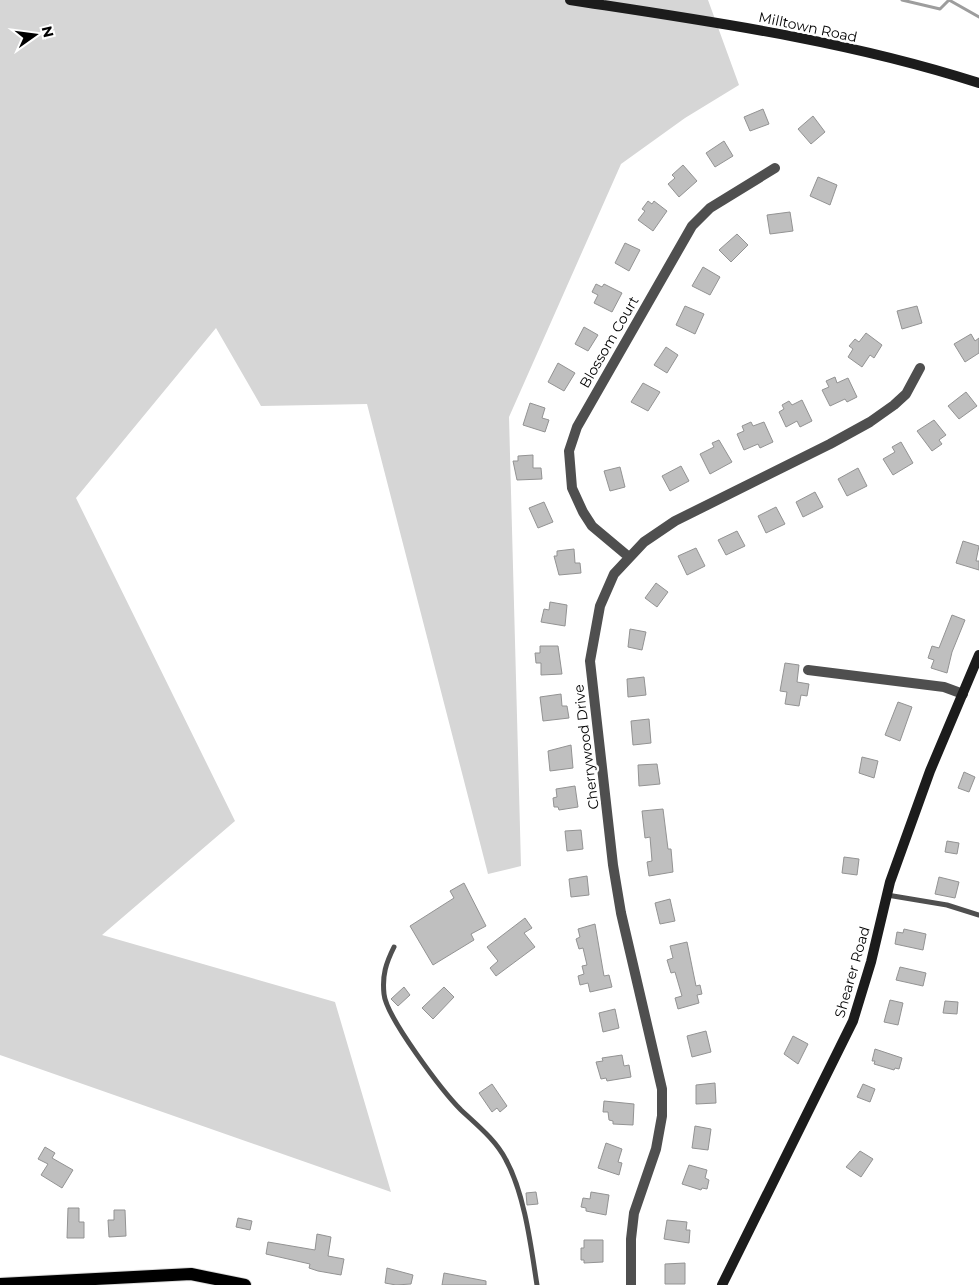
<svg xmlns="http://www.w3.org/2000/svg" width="979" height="1285" viewBox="0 0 979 1285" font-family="Montserrat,sans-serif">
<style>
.green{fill:#d6d6d6}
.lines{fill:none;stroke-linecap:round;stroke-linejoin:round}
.stream{stroke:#9d9d9d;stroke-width:3}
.building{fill:#bfbfbf;stroke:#939393}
.primary-casing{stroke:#dbdbdb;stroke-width:14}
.lane{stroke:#4f4f4f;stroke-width:5}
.street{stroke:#4f4f4f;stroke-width:10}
.secondary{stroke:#1c1c1c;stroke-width:10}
.primary{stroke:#000;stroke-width:12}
.labels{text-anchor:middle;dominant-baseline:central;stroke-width:5;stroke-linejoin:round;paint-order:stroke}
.street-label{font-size:14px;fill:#000;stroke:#fff}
</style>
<rect width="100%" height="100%" fill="#fff"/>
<path class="green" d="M0 0H708L739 85 685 118 621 164 509 417 521 866 488 874 367 404 261 406 216 328 76 498 235 821 102 935 335 1002 391 1192 0 1055Z"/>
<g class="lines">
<path class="stream" d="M902 0 940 9 949 0 979 17"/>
</g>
<path class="building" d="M763 109 769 124 750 131 744 117Z
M813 116 825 132 811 144 798 129Z
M724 141 733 156 715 167 706 153Z
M683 165 697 181 679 197 668 184 675 178 672 175Z
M818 177 837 185 830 205 810 196Z
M648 201 652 204 654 201 667 211 653 231 638 220 645 211 642 209Z
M790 212 793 231 770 234 767 215Z
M737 234 748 245 731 262 719 250Z
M625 243 640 250 629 271 615 263Z
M703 267 720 277 710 295 692 286Z
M596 284 602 287 604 284 622 293 612 312 594 303 598 295 592 292Z
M685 306 704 314 695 334 676 325Z
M917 306 922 323 902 329 897 311Z
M584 327 598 335 588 351 575 344Z
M866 333 882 345 874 358 870 355 862 367 848 357 853 349 849 346 855 339 859 342Z
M971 334 975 341 979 338V353L965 362 954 344Z
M666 347 678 355 667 373 654 365Z
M558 363 575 373 564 391 548 382Z
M835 377 837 383 848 378 857 397 847 402 845 399 830 406 822 390 829 387 826 381Z
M643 383 660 392 648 411 631 402Z
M966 392 977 406 959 419 948 406Z
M802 400 812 421 800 427 797 421 786 427 779 412 784 409 782 405 789 401 792 405Z
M530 403 545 408 542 418 549 420 545 432 523 425Z
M934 420 946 435 939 440 942 444 932 451 917 431Z
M751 422 753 426 764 422 773 442 760 448 758 444 744 450 737 434 744 431 742 426Z
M719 440 732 462 710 474 700 454 714 447 712 443Z
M901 442 913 463 893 475 883 459 895 452 892 447Z
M533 455V468H541L542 479 517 480 513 461H518V456Z
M681 466 689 481 670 491 662 476Z
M620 467 625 487 610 491 604 471Z
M858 468 867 486 847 496 838 479Z
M815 492 823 507 803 517 796 502Z
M544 502 553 522 538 528 529 508Z
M776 507 785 524 766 533 758 516Z
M737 531 745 546 726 555 718 540Z
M963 541 979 546 976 561H979V570L956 563Z
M696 548 705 566 687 575 678 556Z
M574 549 575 563H580L581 573 559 575 554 556H557V551Z
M656 583 668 592 657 607 645 598Z
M550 602 567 605 565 626 541 622 544 609 549 610Z
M952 615 965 620 952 652 947 673 931 668 934 660 928 658 932 646 939 648Z
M630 629 646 632 642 650 628 647Z
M540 646H558L562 674 541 675V663H536L535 653H540Z
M785 663 799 665 797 682 809 684 807 696 801 695 799 706 785 704 787 692 780 691Z
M644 677 646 695 628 697 627 679Z
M561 694 562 706H567L569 718 543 721 540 697Z
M898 702 912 707 900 741 885 735Z
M649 719 651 743 633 745 631 721Z
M571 745 573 768 550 771 548 751Z
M862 757 878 761 874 778 859 773Z
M657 764 660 784 639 786 638 765Z
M964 772 975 777 969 792 958 788Z
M575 786 578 807 559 810 558 807H554L553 798 557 797 556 789Z
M663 809 668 849H671L673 872 649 876 647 862 652 861 650 837 645 838 642 811Z
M581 830 583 849 567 851 565 831Z
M947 841 959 843 957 854 945 852Z
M844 857 859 859 857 875 842 873Z
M587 876 589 895 571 897 569 879Z
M939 877 959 882 955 898 935 894Z
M464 883 486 926 471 934 474 940 433 965 410 926 454 898 450 891Z
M670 899 675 921 660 924 655 903Z
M525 918 532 928 524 933 535 947 496 976 490 968 498 961 487 947Z
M595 924 604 976 609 975 612 987 590 992 588 983 580 985 578 976 584 974 582 966 587 965 583 948 579 949 576 939 580 937 578 929Z
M904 929 926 934 923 950 895 944 897 932 903 933Z
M687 942 696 986 700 985 702 994 697 995 699 1003 678 1009 675 998 682 996 675 972 671 973 667 960 673 958 670 946Z
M900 967 926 973 923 986 896 980Z
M404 987 410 995 398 1006 391 999Z
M444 987 454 997 433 1019 422 1008Z
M890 1000 903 1003 898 1025 884 1022Z
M945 1001 958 1002 957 1014 943 1013Z
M615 1009 619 1028 603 1032 599 1013Z
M706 1031 711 1052 692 1057 687 1036Z
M793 1036 808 1044 798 1064 784 1054Z
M875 1049 902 1058 899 1069 895 1068 894 1070 874 1064 875 1061H872Z
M622 1055 624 1066 629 1065 631 1077 607 1081 606 1078 601 1079 596 1062 603 1061 602 1058Z
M715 1083 716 1103 696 1104V1085Z
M492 1084 507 1106 500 1112 497 1108 492 1112 479 1093Z
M863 1084 875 1089 870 1102 857 1097Z
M604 1101 634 1104 633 1125 613 1124V1121L609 1120 608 1112H603Z
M695 1126 711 1129 708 1150 692 1148Z
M606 1143 622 1149 618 1162 622 1163 619 1175 598 1168Z
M45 1147 55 1153 52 1158 73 1170 62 1188 41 1175 48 1164 38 1159Z
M860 1151 873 1159 861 1177 846 1167Z
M689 1165 707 1170 705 1178 709 1180 707 1189 702 1188 701 1190 682 1184Z
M536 1192 538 1204 527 1205 526 1193Z
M591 1192 609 1195 606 1215 586 1211V1208L581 1207 583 1198 590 1199Z
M68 1208H79V1222H84V1238H67Z
M114 1210H125L126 1236 109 1237 108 1220H114Z
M238 1218 252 1221 250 1230 236 1227Z
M667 1220 687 1222 686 1230H690L689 1243 664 1239Z
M317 1234 331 1237 328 1256 344 1259 341 1275 318 1271 309 1268 310 1264 266 1254 268 1242 315 1250Z
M584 1240H603V1262L584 1263V1260H581V1248H584Z
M685 1263V1284H665V1264Z
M387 1268 413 1275 411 1284 396 1285 385 1283Z
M444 1273 486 1281V1285H442Z"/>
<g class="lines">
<g class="primary-casing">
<path id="primary" d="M0 1284 191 1274 245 1285"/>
</g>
<path class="lane" d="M887 895 947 905 979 915
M394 947C386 963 382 975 384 994 386 1017 443 1092 461 1110 477 1125 496 1140 506 1160 525 1195 531 1247 537 1285"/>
<path class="street" d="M629 557 592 526 583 512 572 488 569 451 577 427 692 226 710 208 775 168
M808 670 944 687 963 694
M631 1285V1239L634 1213 656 1149 662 1116V1089L621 913 613 865 590 661 600 606 614 574 644 542 675 521 830 444 870 422 894 405 906 394 920 368"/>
<path class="secondary" d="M570 0C707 21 846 40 979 83
M722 1285 853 1021 871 962 890 882 930 771 979 655"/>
<use href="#primary" class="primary"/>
</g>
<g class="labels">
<g class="street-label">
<text transform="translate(808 27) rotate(12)">Milltown Road</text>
<text transform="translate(609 342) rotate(-60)">Blossom Court</text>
<text transform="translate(586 747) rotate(-97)">Cherrywood Drive</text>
<text transform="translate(852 972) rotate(-74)">Shearer Road</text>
</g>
</g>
<g transform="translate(35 35) rotate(76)" stroke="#ffffff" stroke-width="4" paint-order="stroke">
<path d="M0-4L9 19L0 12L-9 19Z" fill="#000000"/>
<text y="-8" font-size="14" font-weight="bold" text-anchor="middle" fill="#000000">N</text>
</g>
</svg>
